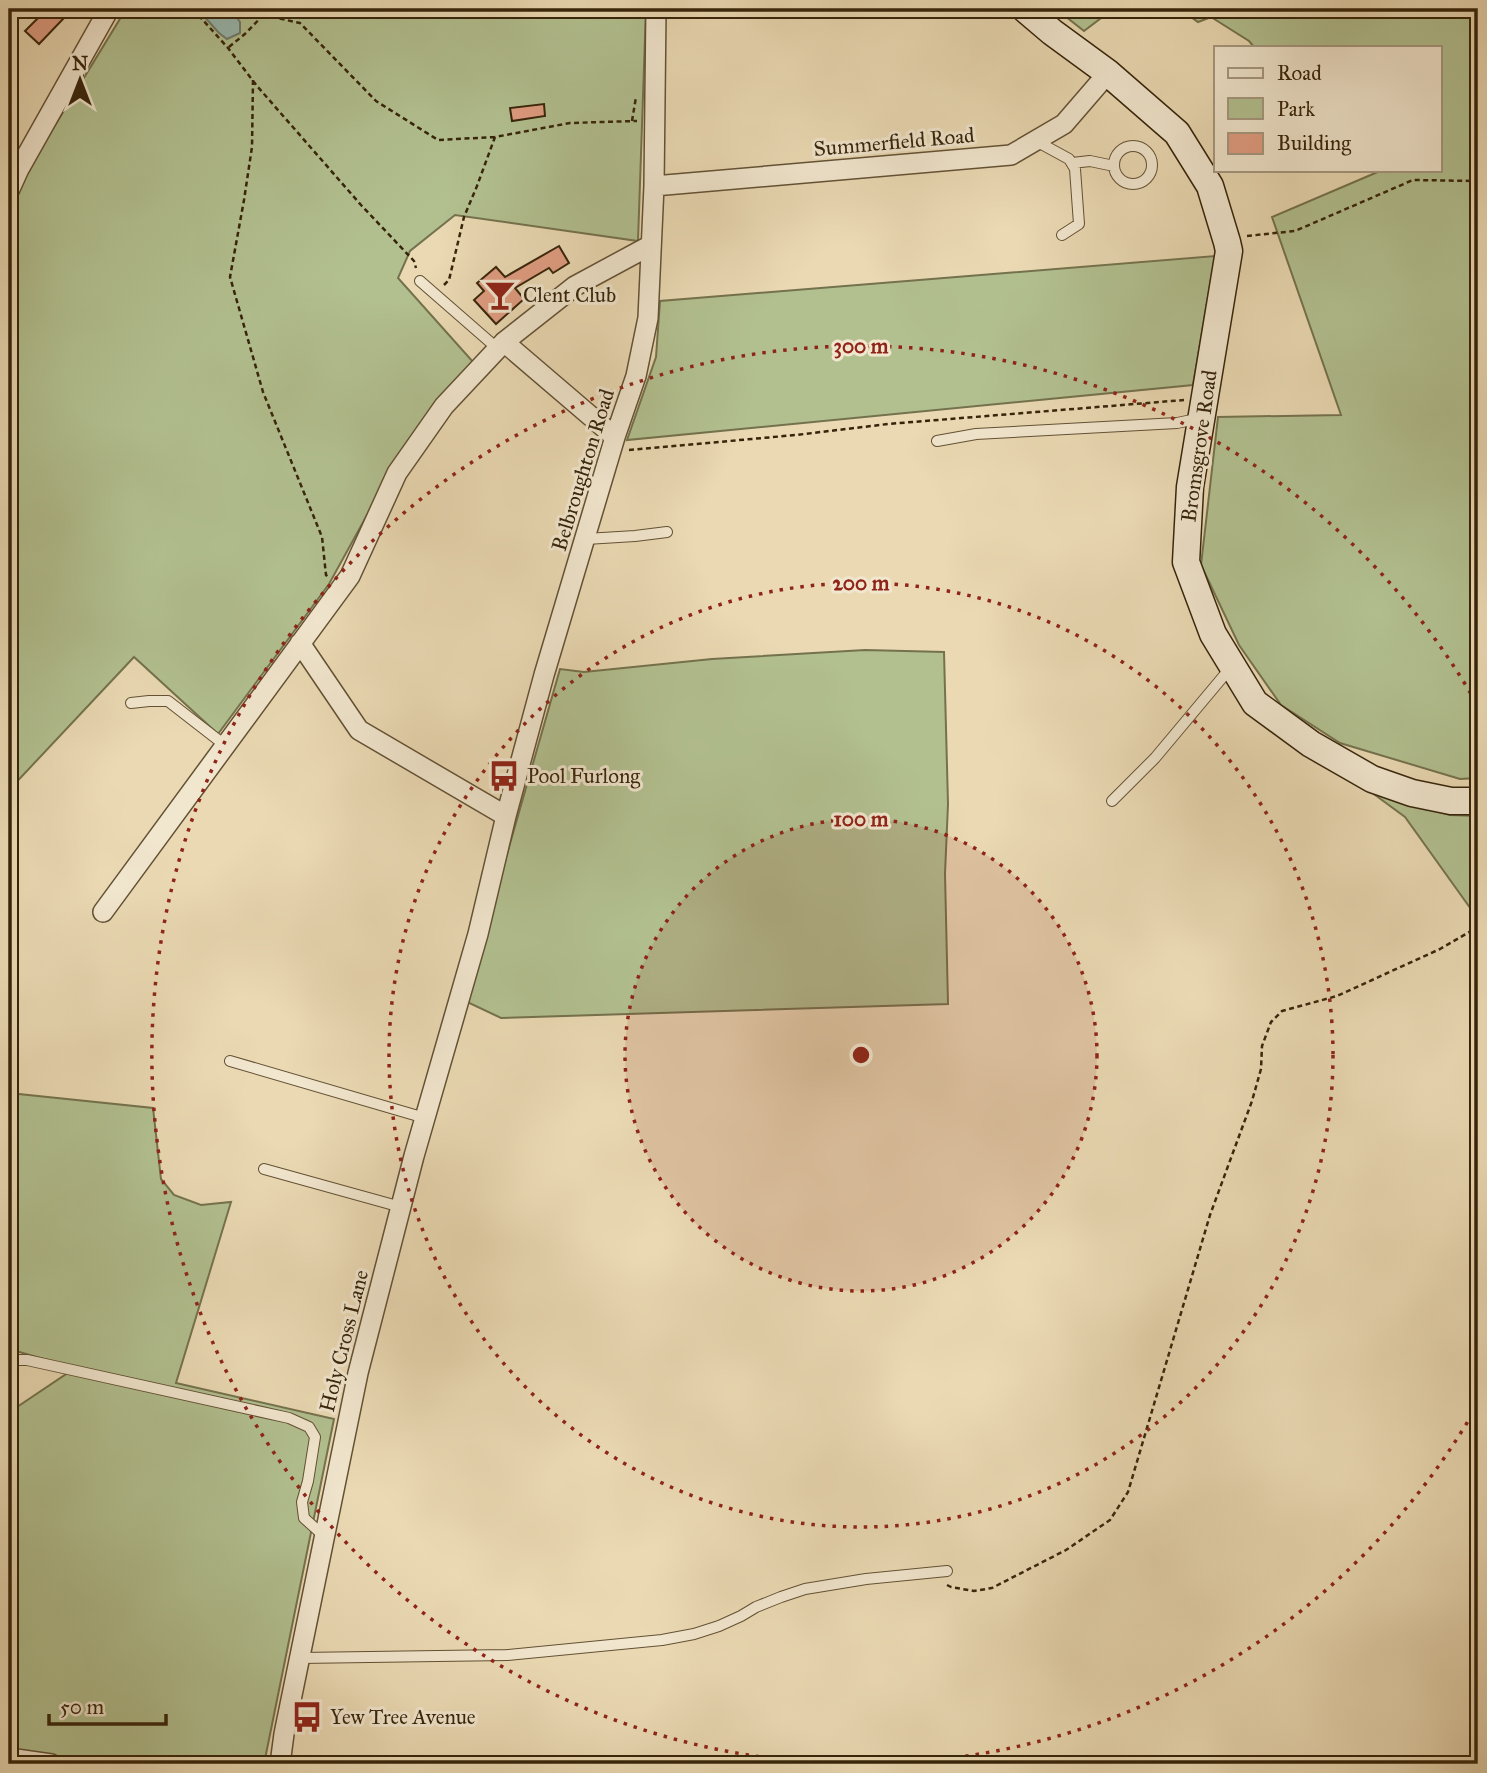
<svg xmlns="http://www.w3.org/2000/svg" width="1487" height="1773" font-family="'IM FELL Great Primer',serif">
<rect width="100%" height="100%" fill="#ead9b3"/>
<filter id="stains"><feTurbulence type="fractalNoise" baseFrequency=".00286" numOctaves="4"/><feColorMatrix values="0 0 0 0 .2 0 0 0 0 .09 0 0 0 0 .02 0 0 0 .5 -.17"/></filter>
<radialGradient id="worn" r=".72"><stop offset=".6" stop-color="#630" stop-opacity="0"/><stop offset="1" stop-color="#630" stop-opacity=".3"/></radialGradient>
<!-- green -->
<path fill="#b2c090" stroke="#74724d" stroke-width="2" d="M126,9h520l-8,232 -183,-26 -45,36 -12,27 76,85 -65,76 -80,145 -111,150 -84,-77 -125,133v-580l18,-39z
M1056,9h57l-29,22z
M1180,9h298v769l-18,1 -120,-36 -59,-38 -42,-60 -38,-80 17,-148 123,-2 -69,-198 108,-46v-1h60v-123h-186l-5,-6 -38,-24 -13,5z
M1215,256l-22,129 -566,55 29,-83 4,-56z
M865,650l79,2 4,152 -3,70 3,130 -447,14 -36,-17 95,-332 24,3 128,-13z
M1371,792l79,23 28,1v103l-73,-102z
M9,1093l144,15 8,71 13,16 27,10 30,-3 -55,181 158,36 -70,345h-174l-81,-13v-332l2,-8 64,-43 -66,-19z"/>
<!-- water -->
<path fill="#98b9b1" stroke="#717d6e" stroke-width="2" d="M201,9h30l9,13v11l-13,6 -8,-6 -18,-20z"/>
<!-- building -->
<path fill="#e19d82" stroke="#36240a" stroke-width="2" d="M47,9h6l10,10 -24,25 -14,-13z
M544,104l1,12 -33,5 -2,-13z
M559,246l10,17 -16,10 -4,-5 -34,20 9,11 -28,25 -22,-24 10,-9 -7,-8 19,-16 9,10z"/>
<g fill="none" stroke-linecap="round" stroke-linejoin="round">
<defs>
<path id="lane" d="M1036,141l33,18 6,10 4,55 -17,11
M1114 165a19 19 0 1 1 38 0a19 19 0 1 1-38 0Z
M1072,163l18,-2 24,5
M420,281l78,68
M937,441l39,-7 201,-11 24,-5
M586,539l49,-3 32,-4
M131,703l18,-2h19l58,45
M1112,801l43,-43 77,-92
M230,1061l195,57
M264,1169l137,38
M9,1360h18l262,58 20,9 6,10 -7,44 -6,21 2,16 20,18
M300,1658l207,-3 155,-15 32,-6 25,-8 22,-10 15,-9 25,-10 24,-8 61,-10 81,-8"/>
<path id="street" d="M654,186l357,-31 53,-31 44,-51
M9,191l10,-22 90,-160
M504,342l111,95
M300,643l59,87 147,86
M103,912l247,-336 47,-103 47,-67 60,-64 71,-56 76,-41
M9,1758l42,6
M280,1764l4,-30 74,-361 56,-217 64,-222 28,-118 38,-141 71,-238 21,-61 12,-58 6,-132 2,-177"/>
<path id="secondary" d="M1025,9l27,23 56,41 69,60 33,53 17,56 2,9 -39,236 -4,75 27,72 42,69 56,41 61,35 40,14 39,8h27"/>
</defs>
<!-- lane casing -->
<use href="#lane" stroke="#635134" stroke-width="12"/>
<!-- street casing -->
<use href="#street" stroke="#635134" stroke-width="22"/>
<!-- secondary casing -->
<use href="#secondary" stroke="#36240a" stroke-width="29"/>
<!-- path -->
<path stroke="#36240a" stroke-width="2.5" stroke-dasharray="5 3.5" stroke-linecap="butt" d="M193,9l35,39 29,38 104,119 53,56 2,7
M263,15l37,8 76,78 62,39 57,-3
M229,47l17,-14 23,-24
M253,80l-1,67 -8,53 -14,77 33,115 59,145 4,38 2,2
M632,121l4,-24
M1247,236l48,-5 118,-51 65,1
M444,285l5,-5 15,-63 13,-31 18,-49 75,-14 67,-2
M629,450l167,-15 92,-11 296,-24
M947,1585l4,2 23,4 18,-3 74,-38 44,-30 18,-28 82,-277 42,-114 9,-32 1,-23 9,-24 11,-11 55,-15 103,-47 38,-22"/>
<!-- lane -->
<use href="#lane" stroke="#f1e6ce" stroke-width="10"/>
<!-- street -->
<use href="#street" stroke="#f1e6ce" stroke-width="19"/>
<!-- secondary -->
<use href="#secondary" stroke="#f1e6ce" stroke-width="26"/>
</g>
<!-- distance rings -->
<circle cx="861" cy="1055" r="236" fill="#8f2418" fill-opacity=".12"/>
<g fill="none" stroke="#8f2418" stroke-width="3.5" stroke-dasharray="3.5 7">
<circle cx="861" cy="1055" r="236"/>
<circle cx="861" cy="1055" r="472"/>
<path d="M1478 1404A709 709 0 1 1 1478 706"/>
</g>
<!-- icons -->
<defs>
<symbol id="bar-bare" viewBox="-9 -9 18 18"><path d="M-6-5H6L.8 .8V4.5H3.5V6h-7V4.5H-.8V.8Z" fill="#8f2418" stroke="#f1e6ce" stroke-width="2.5" paint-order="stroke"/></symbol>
<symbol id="bus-bare" viewBox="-9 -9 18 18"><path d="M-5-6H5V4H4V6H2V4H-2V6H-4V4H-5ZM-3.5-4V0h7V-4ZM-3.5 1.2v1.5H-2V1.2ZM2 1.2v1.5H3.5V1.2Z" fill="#8f2418" stroke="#f1e6ce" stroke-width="2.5" paint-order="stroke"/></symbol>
</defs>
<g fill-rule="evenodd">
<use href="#bar-bare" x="478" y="273" width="44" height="44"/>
<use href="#bus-bare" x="482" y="754" width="44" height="44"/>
<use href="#bus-bare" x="285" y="1695" width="44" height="44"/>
</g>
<g text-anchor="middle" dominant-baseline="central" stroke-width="6" stroke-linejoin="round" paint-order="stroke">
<!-- street labels -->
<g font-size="21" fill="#36240a" stroke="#f1e6ce">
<text transform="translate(894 142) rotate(-5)">Summerfield Road</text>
<text transform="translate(1199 446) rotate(-82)">Bromsgrove Road</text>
<text transform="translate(583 470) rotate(-73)">Belbroughton Road</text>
<text transform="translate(344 1341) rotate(-76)">Holy Cross Lane</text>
</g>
<!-- poi labels -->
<g font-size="21" fill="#36240a" stroke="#f1e6ce" text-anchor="start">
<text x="523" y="295">Clent Club</text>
<text x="527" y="776">Pool Furlong</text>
<text x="330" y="1717">Yew Tree Avenue</text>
</g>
</g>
<circle cx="861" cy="1055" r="10" fill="#8f2418" stroke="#f1e6ce" stroke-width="3.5"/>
<g font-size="21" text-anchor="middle" font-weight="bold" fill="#8f2418" stroke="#f1e6ce" stroke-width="6" stroke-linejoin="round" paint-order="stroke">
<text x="861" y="353">300 m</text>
<text x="861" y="590">200 m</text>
<text x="861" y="826">100 m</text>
</g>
<!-- margin -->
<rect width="1487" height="1773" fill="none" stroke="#ead9b3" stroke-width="35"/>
<rect x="10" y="10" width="1466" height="1752" fill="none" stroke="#36240a" stroke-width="3.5"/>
<rect x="18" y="18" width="1452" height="1738" fill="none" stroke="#36240a" stroke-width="2"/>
<!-- legend -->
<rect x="1214" y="46" width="228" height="126" fill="#f1e6ce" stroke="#a69880" stroke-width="2"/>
<rect x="1228" y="68" width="35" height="10" fill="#f1e6ce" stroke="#a69880" stroke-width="2"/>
<text x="1277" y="80" font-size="21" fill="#36240a">Road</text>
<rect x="1228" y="98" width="35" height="21" fill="#b2c090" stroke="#a69880" stroke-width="2"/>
<text x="1277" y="116" font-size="21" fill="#36240a">Park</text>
<rect x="1228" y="133" width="35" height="21" fill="#e19d82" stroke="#a69880" stroke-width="2"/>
<text x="1277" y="150" font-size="21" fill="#36240a">Building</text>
<!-- north arrow -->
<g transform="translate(80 80)" stroke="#f1e6ce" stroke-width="5" paint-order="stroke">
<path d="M0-5L12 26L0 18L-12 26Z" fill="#36240a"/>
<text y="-10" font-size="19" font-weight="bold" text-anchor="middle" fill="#36240a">N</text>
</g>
<!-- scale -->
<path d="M49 1714v10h117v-10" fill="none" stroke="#36240a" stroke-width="3.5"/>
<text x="60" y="1714" font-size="21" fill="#36240a" stroke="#f1e6ce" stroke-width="5" paint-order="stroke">50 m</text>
<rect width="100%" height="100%" filter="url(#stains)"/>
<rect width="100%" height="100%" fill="url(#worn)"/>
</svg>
